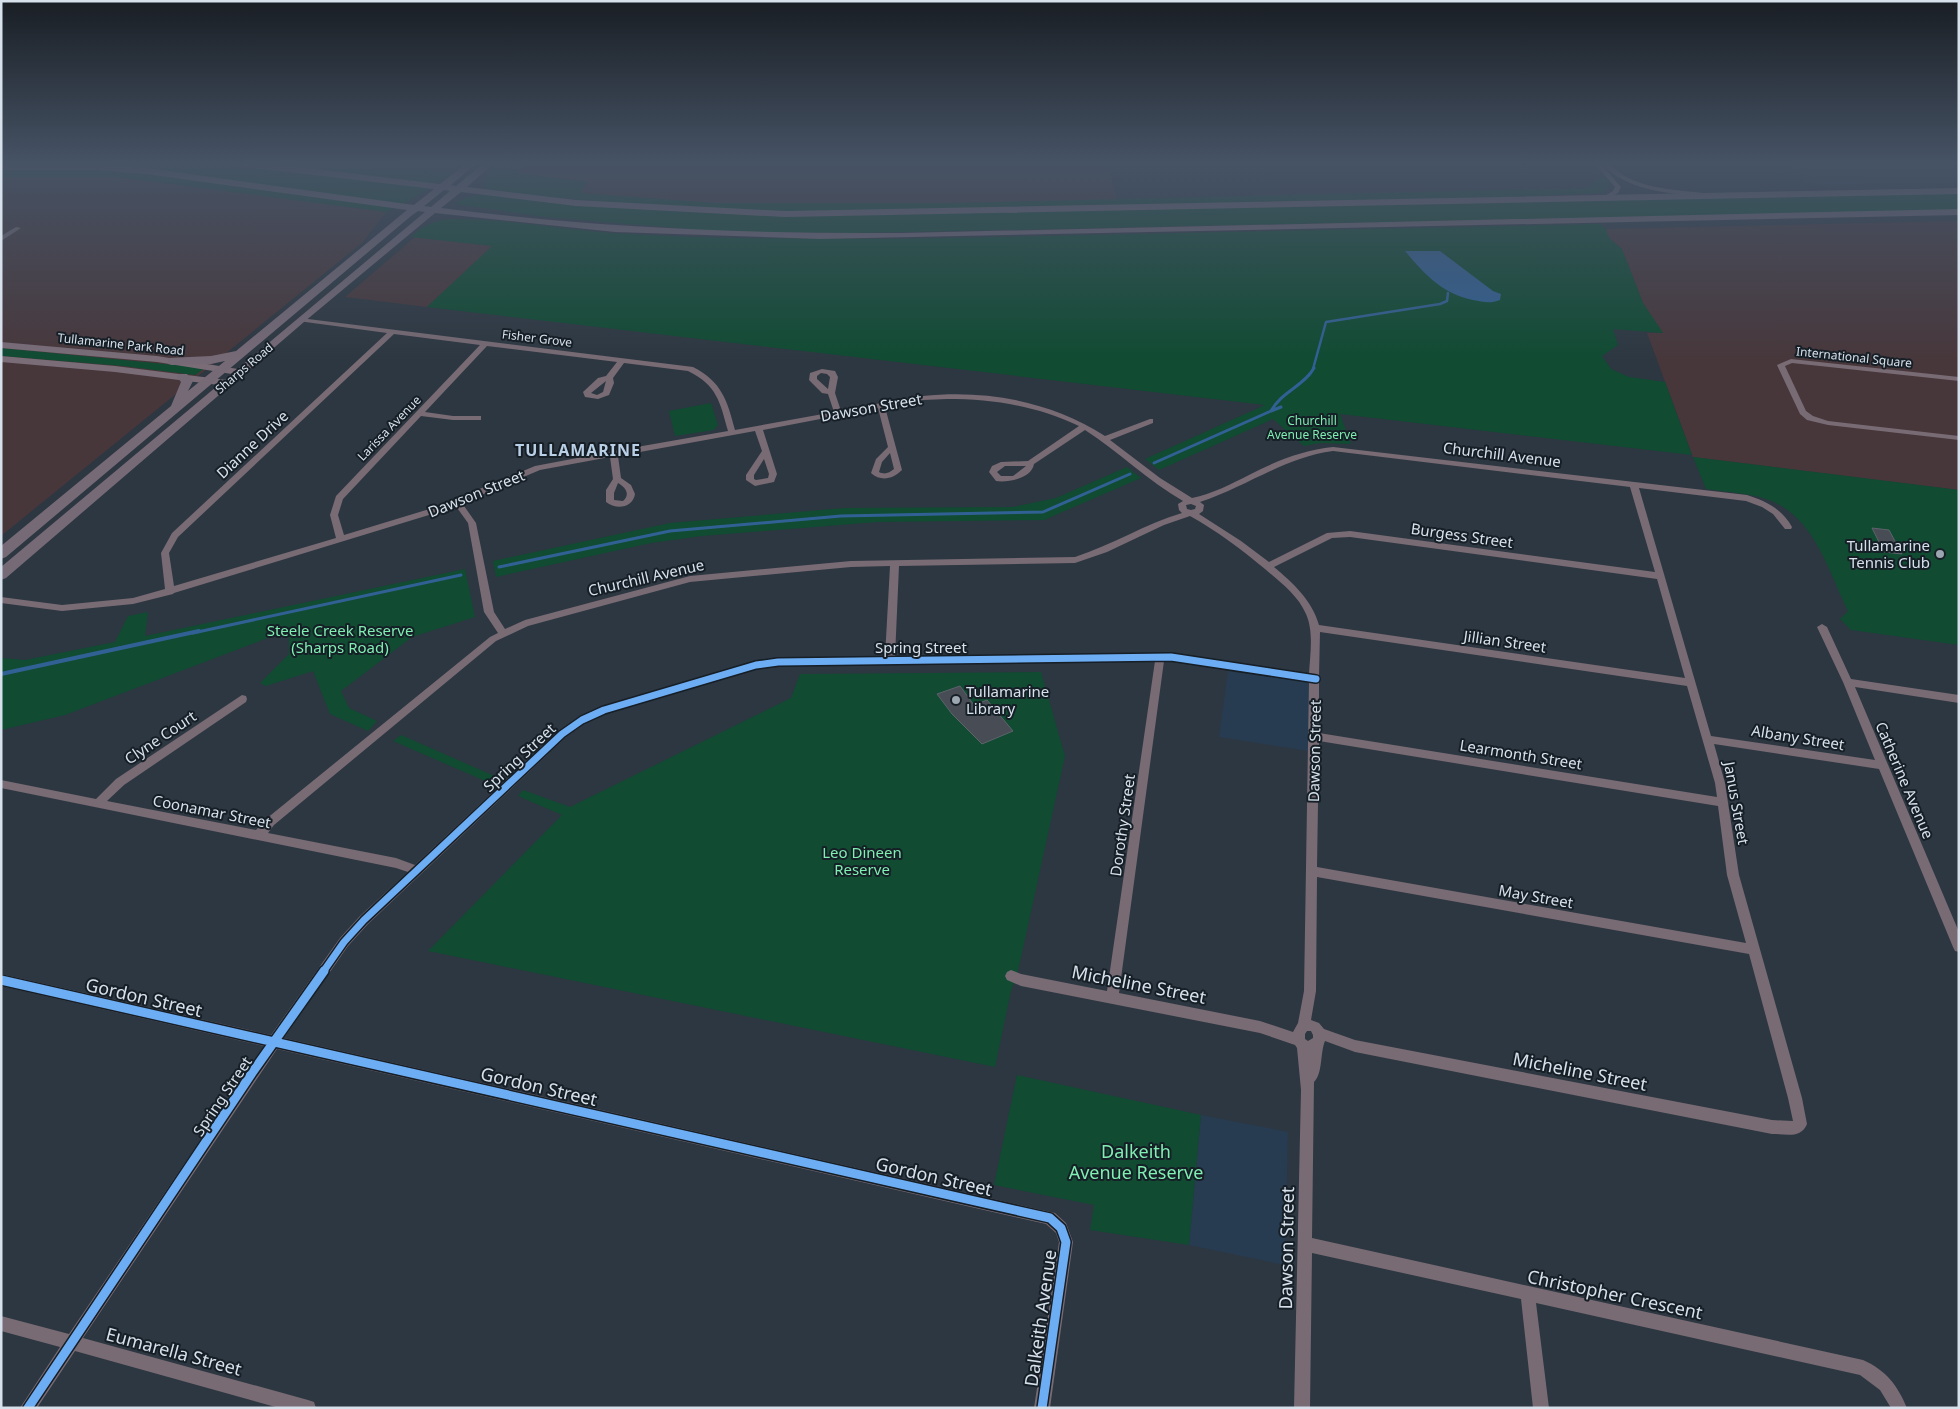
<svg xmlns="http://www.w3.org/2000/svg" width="1960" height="1409" font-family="'Noto Sans',sans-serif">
<rect width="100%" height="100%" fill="#2d3741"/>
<!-- built -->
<path fill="#273c51" d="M379,163h79l-9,9 -74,-6z
M1786,163h173v19l-146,3z
M1228,671l81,11v69l-90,-14z
M1201,1115l87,17 -3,133 -96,-20z"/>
<!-- industrial -->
<path fill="#47373b" d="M528,163h579l10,37 -165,3h-239l-134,-10 9,-11 -72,-9z
M1,177h117l268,35 -23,30 -362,294z
M1959,221v269l-266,-33 -46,-124h16l-20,-30 -21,-54 -13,-11 -3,-9z
M415,237l78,9 -66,61 -82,-10z"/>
<!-- green -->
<path fill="#104b32" d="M1,163h359l93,10 -41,26 -26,13 -268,-35h-117z
M498,163h30l-12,10 72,9 -8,11 133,10h239l636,-15 9,-8 9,-3 3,7 -1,4 -7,5 -151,7 -628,12c-111,-2 -222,-8 -333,-22l-5,-4 3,-10z
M1934,193l25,1v16l-1105,23 -129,-1 -180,-15 -90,-13c19,-16 55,-6 78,-4 96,10 192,15 289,16z
M448,219c54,-1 109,10 162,14 96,6 192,6 288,6l702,-15 6,5 3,9 13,11 21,54 20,30 -50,-4 5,16 -16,11 9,13 18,8 36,5 27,73 -352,-41 11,30 -31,-1 -16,3 -31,-27 -114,51 -14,-11 120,-54 -838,-98 65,-61 -81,-9c11,-11 22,-16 37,-18z
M1,348l204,20 -10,7 -72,-9 -122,-10z
M711,403l7,22 -4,5 -39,6 -6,-25z
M1693,457l266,33v155l-108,-15 -11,-11 8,-8c-20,-41 -35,-99 -85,-113 -18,-5 -38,-6 -57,-9z
M1127,467l14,11 -97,42 -167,2 -175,14 -51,7 -155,34 -3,-16 177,-38 175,-15 168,-1 43,-9z
M465,569l10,48 -63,20 -71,54 8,17 28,13 -9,10 -38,-17 -17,-43 -47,15 -6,-3 29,-29v-24l-224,85 -64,15v-72l24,2 90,-18 13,-26 20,-4 -3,24z
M1041,672l24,84 -47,215 -7,20 -16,76 -567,-116 134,-136 -44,-19 5,-6 47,17 221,-109 9,-24z
M401,735l98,43 -7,6 -99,-43z
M1017,1075l184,40 -12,130 -99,-15 4,-25 -100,-20z"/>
<!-- water -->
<path fill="#316194" d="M1405,251h35l53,40 8,3 -1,6c-10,4 -17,2 -27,0 -30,-6 -49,-26 -68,-49z"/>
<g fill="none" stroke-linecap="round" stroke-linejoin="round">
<!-- stream-far2 -->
<path stroke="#316194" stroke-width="2.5" d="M1313,369l13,-47 114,-18 7,-3 1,-8"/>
<!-- stream-far1 -->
<path stroke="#316194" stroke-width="3" d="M1271,411l10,-4
M1154,463l117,-52c10,-19 33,-25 43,-43
M499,567l171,-36 171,-15 202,-4 87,-38
M193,633l268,-58"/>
<!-- stream -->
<path stroke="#316194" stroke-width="4" d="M1,674l198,-43"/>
</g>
<!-- building -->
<path fill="#474c55" stroke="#5e636c" d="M1872,528l17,2 13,24 -18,-2z
M960,686l14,19 13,-5 26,31 -31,13 -30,-30 -15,-20z"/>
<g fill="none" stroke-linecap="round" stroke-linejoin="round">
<!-- street -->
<path fill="#786b74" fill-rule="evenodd" d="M1594,163h6l21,24 -3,6 -13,7 -5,-1 13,-8 2,-4z
M1601,163h7c25,26 61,26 95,30l3,2 -3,2c-36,-5 -75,-5 -102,-34z
M16,227l5,1 -20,13v-5z
M300,318l393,49c29,15 34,33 42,63l99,-18 -6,-18 -6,-1 -13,-13 1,-7 12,-4 13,2 3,6 -3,16 6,18c28,-5 55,-12 82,-15 64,-7 129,6 182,40l45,-17h3v4l-43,17 50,38 32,20c20,-4 39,-14 57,-23 27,-14 54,-25 84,-28l414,48c19,6 35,14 45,32l-1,2h-6l-12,-15 -11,-7 -16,-6 -107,-13 72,248 164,24 -32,-78 -26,-55 5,-3 5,3 24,52 108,16v8l-104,-16 104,245v20l-4,-1 -2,-4 -74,-178 -165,-25 11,39 14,92 63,223 5,26c-6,15 -21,10 -35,10l-417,-82 -30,-11c-5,12 -2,32 -11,41l-2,156 551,122c23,10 35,26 44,48h-16l-11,-18 -20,-15 -324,-72 13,105h-16l-12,-109 -209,-46 -2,155h-16l7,-318 -4,-42 -2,-3 -35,-12 -239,-47 -14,-6 -2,-4 2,-4 4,-2 10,4 86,17 48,-330 -377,5 -22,3 -149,44 -21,10 -20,14 -198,187 -20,22 -64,92 771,175 11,10 7,19 -23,166h-16l25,-166 -3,-9 -10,-9 -769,-175 -194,289 225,62 6,2 2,6h-37l-204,-57 -38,57h-17l40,-61 -59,-16v-15l68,18 195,-288 -263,-60v-12l270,61 69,-97 20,-22 48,-44 -12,-4 -395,-80v-8l95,19 20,-20 126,-84 4,1 1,3 -1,3 -122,83 -17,16 149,29 10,-11 224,-182 8,-4 -14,-21 -16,-89 -13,-18 -13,6 -268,82 -1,1 -40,10 -71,7 -61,-8v-6l61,8 71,-7 32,-9 -4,-36 11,-20 215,-200 -89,-12v-2zM394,334l86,11 -144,151 -6,19 6,23 -162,48 -5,-33 9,-16zM487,346l130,16 -11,14 -8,2 -15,14 2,5 13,2 11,-4 5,-12 -1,-5 11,-15 64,8c29,14 32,31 40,60l-114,20 -79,15 -99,41 -92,28 -6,-20 5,-16 78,-83 32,4h28v-4h-28l-28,-4zM821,373l6,1 3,3 -2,12 -11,-10v-3zM606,381l-3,11 -6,3 -6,-2zM947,399c47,0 90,7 132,27l-51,35 -27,1 -9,4 -3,6 7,9c12,2 36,-3 38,-17l51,-34c34,22 63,51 98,71l-5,3 1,6 3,3c-37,11 -70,32 -107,44l-224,4 -161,15 -165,44 -20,9 -11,-17 -18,-89 -14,-20 78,-33 70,-13 3,22 -7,11v12c10,8 27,6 29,-8l-4,-9 -10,-7 -3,-22 137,-25 7,20 -16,24v5l9,6 19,-4 3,-8 -14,-44 115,-22 10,39 -12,12 -5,14c10,9 22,6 31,-3l-17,-63 38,-7zM1333,451l297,36 25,85 -305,-41 -23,2 -58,29 -28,-21 -42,-27 4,-3 1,-6 -4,-3c46,-15 85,-45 133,-51zM890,453l4,16c-5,4 -9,6 -15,3l3,-10zM764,459l5,15 -1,4 -12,2 -2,-1v-4zM1005,466h21l-13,10h-12l-4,-4zM618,483c7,4 13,11 5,18l-9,-1v-7zM1191,504l5,2 -1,3 -4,1 -4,-1 -1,-4zM1190,516c27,15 52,34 75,53 14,12 33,26 41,45 8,18 4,41 3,60l-138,-20 -276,3 4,-91 176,-3 32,-11 57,-27zM1350,537l307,42 28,99 -366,-53c-7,-25 -26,-42 -45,-58l58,-29zM890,566l-5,91 -107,1 -22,3 -156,46 -22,10 -20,14 -143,134 -19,-7 -128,-25 6,-8 222,-184 32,-15 162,-44 161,-15zM1320,632l367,54 28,97 2,14 -398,-64v-51l2,-3 -2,-3zM1171,660l138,22 -5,309 -6,32 -5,9 -33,-11 -141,-28 45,-332zM1319,741l399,65 9,69 19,68 -429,-76zM1317,877l432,77 39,144 5,23 -21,-1 -417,-80 -31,-11 -5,-6 -8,-3 5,-29zM1311,1031l2,4v3l-5,3 -3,-2v-5l2,-3z
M1791,359l168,18v4l-167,-18 -7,3 21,45 7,5 15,5 131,15v4l-131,-15 -21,-5 -7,-6 -23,-49z"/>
<!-- secondary -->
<path fill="#7a6d78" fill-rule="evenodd" d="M1,342l156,14 81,13 5,3 -5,3 -81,-13 -156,-14z
M1,356l114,10 112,14 5,3 -5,3 -112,-14 -114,-10z"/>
<!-- primary -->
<path fill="#776a77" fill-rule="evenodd" d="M234,163h31l175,21 27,-21h10l-26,22 5,1 28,-23h10l-27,24 109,13 209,11 1174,-23v6l-1174,23 -209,-11 -115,-14 -20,16c154,20 306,26 461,25l1057,-24v6l-1139,24 -205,-7 -180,-19 -131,109 -298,256 -5,2v-13l424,-355 -7,-1 -7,5 -405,341 -5,2v-13l170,-140 10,-24 -4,-5 2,-3h8l6,7 -5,10 37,-30 -14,3 -39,1 -4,-1v-6l43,-2 25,-5 171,-141 -261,-36 -46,-4h-99v-6h99l46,4 268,37 20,-16 -196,-23zM444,190l6,1 -19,16 -7,-1z"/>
<defs>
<path id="cycleway-far1" d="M323,972l21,-30 20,-22 198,-186 20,-14 22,-10 152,-45 22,-3 393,-5 145,22"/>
<path id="cycleway" d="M1,980l1049,238 11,10 5,14 -24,166
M28,1408l224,-335 72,-102"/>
</defs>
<!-- cycleway-far1 casing -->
<use href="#cycleway-far1" stroke="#161e26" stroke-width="10"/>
<!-- cycleway casing -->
<use href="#cycleway" stroke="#161e26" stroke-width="12"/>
<!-- cycleway-far1 -->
<use href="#cycleway-far1" stroke="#6dadf4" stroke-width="7"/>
<!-- cycleway -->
<use href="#cycleway" stroke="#6dadf4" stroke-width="9"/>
</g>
<!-- sky -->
<linearGradient id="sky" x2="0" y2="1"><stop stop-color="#191e24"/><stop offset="0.45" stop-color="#465365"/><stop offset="1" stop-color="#465365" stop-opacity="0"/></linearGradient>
<rect width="1960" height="361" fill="url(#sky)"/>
<!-- markers -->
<g fill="#9ba6b0" stroke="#161e26" stroke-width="2">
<circle cx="1940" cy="554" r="5"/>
<circle cx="956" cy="700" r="5"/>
</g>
<g text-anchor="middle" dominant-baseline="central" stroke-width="4" stroke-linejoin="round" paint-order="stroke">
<!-- far-street labels -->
<g font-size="12" fill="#d6e1ec" stroke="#161e26">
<text transform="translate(537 338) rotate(7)">Fisher Grove</text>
<text transform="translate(121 344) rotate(6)">Tullamarine Park Road</text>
<text transform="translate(1854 357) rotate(6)">International Square</text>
<text transform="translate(244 368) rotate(-40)">Sharps Road</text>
<text transform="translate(389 428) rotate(-46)">Larissa Avenue</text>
</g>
<!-- far-park labels -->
<g font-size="12" fill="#7fefb2" stroke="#161e26">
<text x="1312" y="420">Churchill<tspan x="1312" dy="14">Avenue Reserve</tspan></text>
</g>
<!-- street labels -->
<g font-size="15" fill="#d6e1ec" stroke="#161e26">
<text transform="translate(871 407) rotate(-10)">Dawson Street</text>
<text transform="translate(252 444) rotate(-43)">Dianne Drive</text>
<text transform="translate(1502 454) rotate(7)">Churchill Avenue</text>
<text transform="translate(476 493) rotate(-22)">Dawson Street</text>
<text transform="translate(1462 535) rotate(8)">Burgess Street</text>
<text transform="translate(646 577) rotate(-13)">Churchill Avenue</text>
<text transform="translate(1505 641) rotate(8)">Jillian Street</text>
<text x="921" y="647">Spring Street</text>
<text transform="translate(160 737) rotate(-34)">Clyne Court</text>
<text transform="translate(1798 737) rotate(9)">Albany Street</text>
<text transform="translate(1314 751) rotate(-89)">Dawson Street</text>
<text transform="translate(1521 754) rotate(9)">Learmonth Street</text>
<text transform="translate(519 757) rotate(-43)">Spring Street</text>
<text transform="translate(1905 780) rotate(67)">Catherine Avenue</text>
<text transform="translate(1737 803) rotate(80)">Janus Street</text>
<text transform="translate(212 811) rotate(11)">Coonamar Street</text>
<text transform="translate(1122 825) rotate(-82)">Dorothy Street</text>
<text transform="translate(1536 896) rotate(10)">May Street</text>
<text transform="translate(222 1096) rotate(-56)">Spring Street</text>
</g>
<!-- poi labels -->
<g font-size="15" fill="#d6e1ec" stroke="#161e26" text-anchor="end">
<text x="1930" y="545">Tullamarine<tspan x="1930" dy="17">Tennis Club</tspan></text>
<text x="966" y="691" text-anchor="start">Tullamarine<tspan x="966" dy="17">Library</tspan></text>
</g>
<!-- park labels -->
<g font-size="15" fill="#7fefb2" stroke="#161e26">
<text x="340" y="630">Steele Creek Reserve<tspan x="340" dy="17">(Sharps Road)</tspan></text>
<text x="862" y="852">Leo Dineen<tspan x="862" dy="17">Reserve</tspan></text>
</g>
<!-- far-district labels -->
<g font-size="16" font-weight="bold" letter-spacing="1" fill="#b9cfe5" stroke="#161e26">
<text x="578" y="450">TULLAMARINE</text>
</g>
<!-- near-street labels -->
<g font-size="18" fill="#d6e1ec" stroke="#161e26">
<text transform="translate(1139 984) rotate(11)">Micheline Street</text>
<text transform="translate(144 997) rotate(13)">Gordon Street</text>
<text transform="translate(1580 1071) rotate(11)">Micheline Street</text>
<text transform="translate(539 1086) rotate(13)">Gordon Street</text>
<text transform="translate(934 1176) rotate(13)">Gordon Street</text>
<text transform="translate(1286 1248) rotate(-89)">Dawson Street</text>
<text transform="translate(1615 1294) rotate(12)">Christopher Crescent</text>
<text transform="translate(1040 1318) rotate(-82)">Dalkeith Avenue</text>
<text transform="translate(174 1351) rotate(15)">Eumarella Street</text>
</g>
<!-- near-park labels -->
<g font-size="18" fill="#7fefb2" stroke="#161e26">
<text x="1136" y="1151">Dalkeith<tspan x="1136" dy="21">Avenue Reserve</tspan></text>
</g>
</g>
<!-- border -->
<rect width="1960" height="1409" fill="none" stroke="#d6e1ec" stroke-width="5"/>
</svg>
